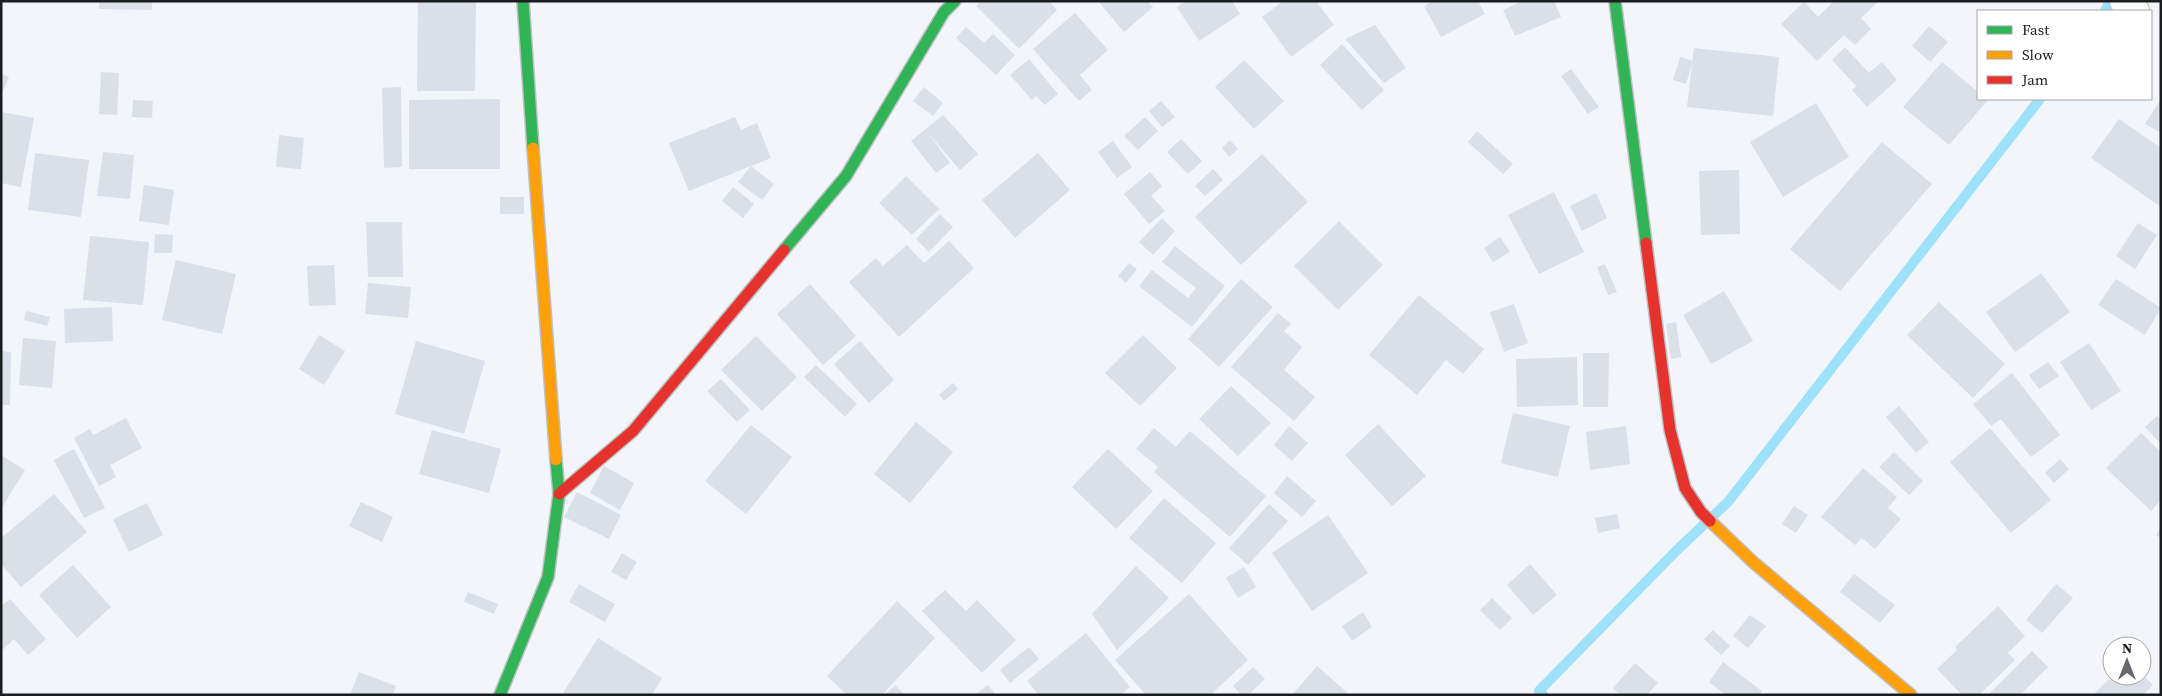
<svg xmlns="http://www.w3.org/2000/svg" width="2162" height="696" font-family="'Source Serif 4',serif">
<rect width="100%" height="100%" fill="#f2f5fa"/>
<g fill="none" stroke-linecap="round" stroke-linejoin="round">
<!-- stream -->
<path stroke="#9de1fa" stroke-width="10" d="M2105,11l5,-10
M1543,695l-4,-4 138,-141 51,-48 312,-403"/>
</g>
<!-- building -->
<path fill="#dadfe8" d="M99,1h53v9l-53,-1z
M418,1h58l-1,90h-58z
M981,1h68l8,9 -38,39 -43,-43z
M1098,1h50l5,6 -29,25z
M1186,1h46l8,13 -41,27 -22,-34z
M1283,1h33l18,24 -43,32 -29,-40z
M1433,1h45l7,13 -44,23 -17,-31z
M1523,1h31l7,16 -46,19 -12,-26z
M1834,1h45l-18,17 10,11 -16,16 -11,-10 -27,26 -36,-37 23,-22 14,15z
M1075,13l33,37 -28,25 12,15 -13,11 -46,-52z
M1375,25l31,43 -22,15 -39,-44z
M1929,26l19,16 -18,20 -18,-16z
M966,27l18,16 9,-9 22,21 -19,20 -40,-37z
M1342,44l42,46 -22,20 -42,-45z
M1845,47l24,26 13,-11 15,18 -30,27 -15,-17 4,-4 -24,-26z
M1694,48l85,9 -6,59 -86,-9z
M1680,57l13,4 -7,23 -13,-4z
M1029,59l29,35 -13,11 -9,-9 -4,4 -22,-25z
M1244,60l40,41 -30,28 -39,-42z
M1942,62l36,30v7l10,1 -39,45 -46,-38z
M1571,69l28,38 -11,7 -27,-38z
M101,72l18,1 -2,42 -18,-1z
M1,74l8,3 -8,19z
M401,87l1,80 -18,1 -2,-80z
M924,87l19,16 -10,13 -20,-15z
M500,99v70h-91v-69z
M2161,99v34l-16,-9z
M133,100l20,1 -1,17 -20,-1z
M1161,101l14,16 -13,10 -13,-16z
M1816,103l33,54 -66,40 -33,-55z
M1,112l33,6 -13,69 -20,-4z
M943,115l35,39 -18,16 -32,-37 22,30 -14,10 -25,-32z
M735,117l6,13 16,-7 14,35 -82,33 -20,-48z
M1145,117l13,14 -20,19 -14,-14z
M2119,119l42,29v59l-70,-49z
M1477,131l36,33 -10,10 -35,-32z
M279,135l25,3 -3,31 -25,-2z
M1181,139l21,22 -14,13 -21,-22z
M1230,140l8,9 -9,8 -7,-9z
M1113,141l19,26 -15,11 -19,-26z
M1882,142l50,42 -92,107 -50,-42z
M103,152l31,3 -4,44 -33,-3z
M35,153l54,7 -8,57 -53,-7z
M1038,153l32,37 -55,48 -33,-38z
M1262,154l46,48 -67,63 -46,-48z
M751,166l23,18 -12,16 -24,-18z
M1213,169l10,11 -18,16 -10,-10z
M1739,170l1,64 -39,1 -2,-64z
M1150,172l12,14 -11,10 14,15 -16,13 -25,-30z
M906,176l33,33 -27,26 -33,-32z
M144,185l30,5 -5,35 -30,-4z
M733,187l21,17 -11,14 -21,-17z
M1554,192l30,60 -45,22 -31,-59z
M1596,193l11,25 -25,13 -12,-25z
M500,197h24v17h-24z
M940,214l13,13 -24,25 -13,-13z
M1162,218l13,13 -22,24 -14,-13z
M1339,221l44,44 -45,45 -44,-44z
M366,222h36l1,55h-35z
M2138,223l19,12 -22,34 -19,-13z
M155,234l18,1 -1,18h-18z
M90,236l59,6 -6,63 -60,-5z
M1500,237l10,15 -17,10 -9,-14z
M949,241l25,27 -75,69 -50,-55 27,-24 7,8 24,-21 17,18z
M1175,246l50,40 -33,41 -53,-41 13,-16 36,28 8,-10 -34,-26z
M176,260l60,14 -14,60 -60,-14z
M1129,263l8,6 -11,14 -8,-7z
M1605,264l12,28 -9,3 -11,-28z
M334,265l2,40 -27,1 -2,-40z
M2041,273l29,39 -55,40 -29,-40z
M1241,279l32,28 -54,60 -31,-28z
M2116,279l45,29 -16,27 -47,-30z
M368,283l43,4 -3,31 -43,-4z
M810,284l46,52 -33,29 -46,-51z
M1724,291l29,50 -42,23 -28,-49z
M1419,295l65,54 -21,25 -17,-14 -29,35 -48,-40z
M1939,302l66,62 -32,34 -66,-63z
M1514,304l14,39 -24,9 -14,-40z
M112,307l1,34 -48,2 -1,-34z
M26,311l24,6 -3,9 -23,-6z
M1278,313l13,11 -7,7 18,16 -18,23 31,27 -21,24 -63,-54z
M1676,322l5,35 -10,2 -5,-35z
M319,335l26,16 -21,34 -25,-16z
M1143,335l34,33 -37,38 -35,-33z
M756,336l41,41 -35,34 -41,-41z
M23,338l33,3 -4,47 -33,-3z
M416,341l69,20 -21,73 -69,-20z
M860,341l34,39 -25,23 -35,-39z
M2089,343l32,48 -30,19 -31,-48z
M1,351l10,1 -1,53h-9z
M1583,353h26l-1,54h-25z
M1577,357l1,48 -61,2 -1,-48z
M2048,362l11,14 -20,13 -10,-14z
M816,365l41,39 -12,13 -41,-40z
M2012,373l48,62 -29,22 -30,-38 -10,7 -18,-22z
M721,379l29,31 -13,12 -30,-31z
M953,383l5,6 -14,12 -5,-6z
M1231,386l40,37 -33,33 -39,-37z
M1899,406l30,36 -13,11 -30,-36z
M1513,413l57,13 -12,51 -57,-14z
M2157,416l4,4v24l-16,-17z
M126,418l16,30 -32,17 6,12 -17,9 -25,-48 16,-9 3,6z
M916,422l37,30 -43,51 -36,-29z
M1378,424l48,52 -34,30 -47,-51z
M751,425l41,32 -46,57 -41,-33z
M1289,426l19,17 -16,18 -18,-16z
M1626,426l4,38 -40,6 -4,-38z
M1154,428l22,19 14,-16 76,65 -36,41 -76,-65 4,-5 -22,-18z
M1990,428l61,72 -40,33 -61,-71z
M432,430l69,19 -12,44 -70,-19z
M2141,433l20,19v48l-10,11 -45,-43z
M74,449l31,59 -21,10 -30,-58z
M1108,449l45,42 -37,38 -44,-42z
M1894,452l29,29 -14,14 -30,-28z
M1,455l24,15 -24,39z
M2060,459l9,10 -15,14 -9,-10z
M604,466l30,17 -14,27 -30,-17z
M1863,468l34,29 -9,11 13,11 -26,30 -13,-11 -7,7 -34,-28z
M1287,476l29,25 -14,16 -28,-24z
M577,492l44,23 -12,24 -45,-22z
M54,494l33,38 -66,55 -20,-23v-26z
M1164,498l52,45 -34,40 -53,-45z
M361,502l32,15 -11,25 -33,-16z
M147,503l16,32 -34,17 -16,-33z
M1269,504l19,17 -40,44 -19,-17z
M1794,506l14,9 -12,18 -14,-9z
M1617,514l3,14 -22,5 -3,-15z
M1328,515l40,58 -56,38 -40,-58z
M2161,527v11l-5,-3z
M622,553l15,9 -11,18 -15,-8z
M1530,564l27,31 -24,20 -26,-30z
M73,565l38,42 -34,31 -38,-43z
M1136,566l33,32 -52,52 -25,-36z
M1244,567l12,20 -18,11 -12,-20z
M1854,574l41,31 -15,18 -40,-31z
M579,584l36,20 -10,18 -36,-20z
M2056,584l17,14 -31,35 -16,-13z
M945,590l21,21 11,-11 39,40 -34,33 -60,-62z
M468,592l30,12 -4,10 -30,-12z
M1189,594l59,66 -38,35h-35l-2,-2 -3,2h-24l-31,-35z
M1492,598l20,20 -12,12 -20,-20z
M10,599l36,40 -18,16 -14,-16 -13,12v-45z
M897,601l38,37 -53,57h-35l-20,-19z
M1998,606l27,30 -17,17 7,7 -36,35h-17l-25,-26 20,-19 -2,-3z
M1363,612l9,15 -20,14 -10,-15z
M1750,615l16,11 -18,22 -15,-12z
M1713,630l17,16 -9,9 -17,-16z
M1086,633l44,54 -9,8h-82l-12,-14z
M598,638l64,40 -10,17h-85l-4,-2z
M1029,647l10,12 -29,24 -10,-13z
M2032,651l16,16 -28,28h-32z
M1723,662l39,29 -3,4h-33l-17,-13z
M1635,663l23,20 -11,12h-27l-7,-7z
M1317,666l33,29h-58z
M1253,667l12,12 -17,16h-7l-8,-9z
M359,672l37,14 -3,9h-43z
M2142,674l11,11 -10,10h-50l19,-19h30z
M895,685l10,10h-20z
M988,685l8,10h-21z"/>
<g fill="none" stroke-linecap="round" stroke-linejoin="round">
<defs>
<path id="street" d="M2124,1l11,10"/>
<path id="fast" d="M523,1l10,147
M1615,1l31,242
M784,250l62,-74 98,-164 11,-11
M500,695l48,-118 11,-83 -3,-34"/>
<path id="slow" d="M533,148l23,312
M1710,521l43,41 158,133"/>
<path id="jam" d="M1646,243l24,187 15,58 16,24 9,9
M559,494l74,-63 151,-181"/>
</defs>
<!-- street casing -->
<use href="#street" stroke="#bec0c4" stroke-width="30"/>
<!-- fast casing -->
<use href="#fast" stroke="#bec0c4" stroke-width="14"/>
<!-- slow casing -->
<use href="#slow" stroke="#bec0c4" stroke-width="14"/>
<!-- jam casing -->
<use href="#jam" stroke="#bec0c4" stroke-width="14"/>
<!-- street -->
<use href="#street" stroke="#fdfefe" stroke-width="28"/>
<!-- fast -->
<use href="#fast" stroke="#30b455" stroke-width="11"/>
<!-- slow -->
<use href="#slow" stroke="#ff9f0a" stroke-width="11"/>
<!-- jam -->
<use href="#jam" stroke="#e5322d" stroke-width="11"/>
</g>
<!-- border -->
<rect width="2162" height="696" fill="none" stroke="#1b1d20" stroke-width="5"/>
<!-- legend -->
<rect x="1977" y="10" width="175" height="90" fill="#ffffff" stroke="#a4a5a6"/>
<rect x="1987" y="26" width="25" height="8" fill="#30b455" stroke="#a4a5a6"/>
<text x="2022" y="35" font-size="15" fill="#1b1d20">Fast</text>
<rect x="1987" y="51" width="25" height="8" fill="#ff9f0a" stroke="#a4a5a6"/>
<text x="2022" y="60" font-size="15" fill="#1b1d20">Slow</text>
<rect x="1987" y="76" width="25" height="8" fill="#e5322d" stroke="#a4a5a6"/>
<text x="2022" y="85" font-size="15" fill="#1b1d20">Jam</text>
<!-- north arrow -->
<g transform="translate(2127 661)"><circle r="24" fill="#ffffff" stroke="#a4a5a6"/>
<path d="M0-4L9 19L0 12L-9 19Z" fill="#66696c"/>
<text y="-8" font-size="14" font-weight="bold" text-anchor="middle" fill="#1b1d20">N</text>
</g>
</svg>
